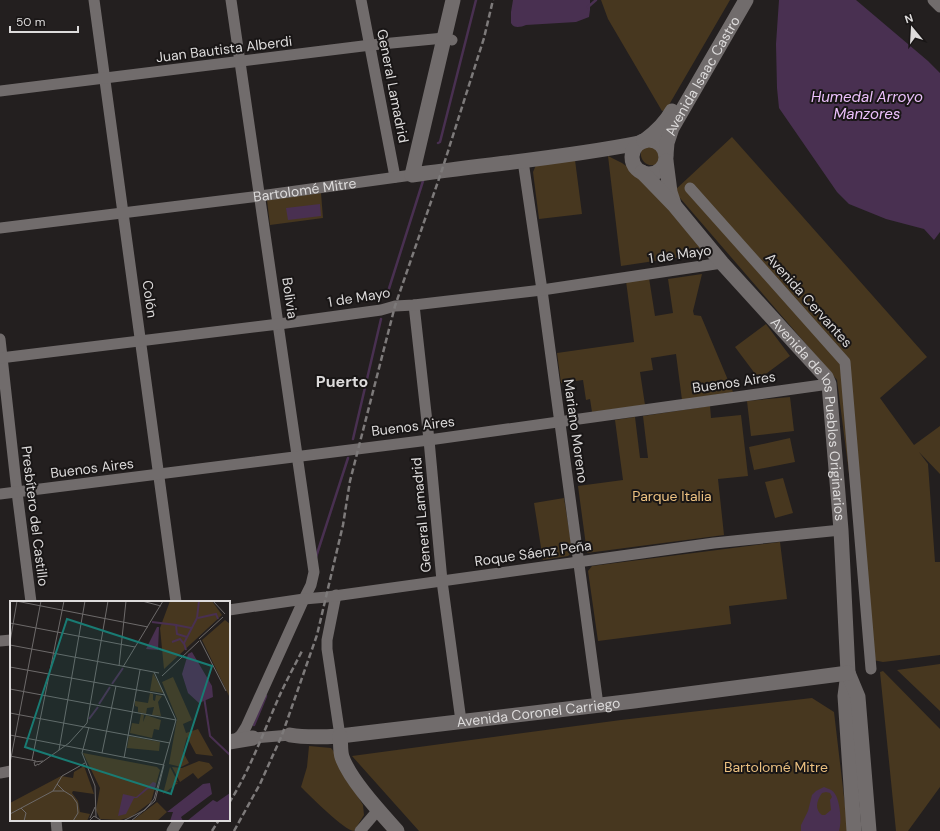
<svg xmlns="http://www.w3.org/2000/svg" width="940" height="831" font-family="'DM Sans',sans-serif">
<rect width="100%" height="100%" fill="#231f1f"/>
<!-- green -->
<path fill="#47371f" d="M601,0h129l-64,110 -4,1 -54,-92z
M732,137l195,220 -47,41 34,47 26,-19v48l-21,-22 9,12 7,98h5v93l-57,7 -10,-2 -36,-280 -163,-189z
M654,143l4,2 4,4 -3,14c-10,6 -20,-1 -18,-13z
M608,156l14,7 17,12 69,78 -87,13z
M575,160l7,54 -43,5 -6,-47 3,-7z
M321,193l2,25 -53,7 -3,-25z
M702,274l-9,37 1,4 7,1 32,76 -51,8 -6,-46 -25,4 2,12 -13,2 5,33 -53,7 -2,-13 -4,1 -3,-20 -22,3 -4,-30 77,-11 -8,-61 23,-3 6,38 18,-3 -5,-34z
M766,324l24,32 -31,23 -24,-32z
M790,397l4,34 -43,5 -4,-35z
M710,406l1,12 30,-3 7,61 -30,3 6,56 -137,18 -9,-67 45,-6 -8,-60 20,-3 5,41h8l-5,-42z
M790,438l5,24 -41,8 -5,-23z
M783,478l10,35 -18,5 -10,-36z
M564,498l8,51 -1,4 -3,3 -25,4 -9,-57z
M780,542l7,57 -58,7 2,18 -133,17 -10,-70 4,-5z
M940,664v47l-43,-41z
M883,671l57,58v58l-32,44h-12l-16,-159z
M812,698l22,14 14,119h-429l-67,-75 269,-36z
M309,746l22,2 4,5 3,11 25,41 1,10 -10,16c-9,0 -45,-36 -53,-44l6,-20z"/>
<!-- water -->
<path fill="#493051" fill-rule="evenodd" d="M513,0h77v10l-1,7 -13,5 -50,3c-5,2 -12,4 -15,-2v-11z
M779,0h77l72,61 12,12v159l-6,8 -10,-11 -38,-10 -37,-15 -12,-12 -58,-84 -2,-20 -1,-44z
M320,204l1,12 -33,4 -2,-12z
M824,787c5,2 9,3 11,7 5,7 7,28 4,37h-38v-6l7,-14 4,-16 4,-4zM826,792l4,1 2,4 -2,3 1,10 -6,5h-3c-8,-6 -5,-15 0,-22z"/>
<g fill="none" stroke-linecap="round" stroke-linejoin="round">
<!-- stream -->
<path stroke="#493051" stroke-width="2.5" d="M588,7l8,-7
M438,143l2,-1 36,-142
M386,298l37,-117
M353,439l28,-120
M316,557l32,-99
M254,725l12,-29"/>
<!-- street -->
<g stroke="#716c6c" stroke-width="11">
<path d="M94,0l82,602"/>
<path d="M231,0l83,572 -3,13 -7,14 -58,128 -5,8 -8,7"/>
<path d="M361,0l34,177"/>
<path d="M933,0l7,7"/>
<path d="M0,91l371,-46 73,-7 8,2"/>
<path d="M523,161l19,129 56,415"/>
<path d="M690,188l155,174 26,307"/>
<path id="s1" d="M0,228l260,-32 152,-21"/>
<path d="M414,305l15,135 13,141 19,140"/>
<path d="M0,339l17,153 14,110"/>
<path d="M0,358l279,-34 102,-14 14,-4 19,-1 128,-15 180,-27"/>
<path d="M0,494l429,-54 400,-56"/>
<path d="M336,595l-9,45v9l13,87"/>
<path d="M229,610l75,-11 23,-2 387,-54 127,-13"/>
<path d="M0,641l11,-1"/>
<path d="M253,738l37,-3"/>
<path d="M0,773l11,-2"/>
<path d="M56,820l1,11"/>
<path d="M172,831l7,-11"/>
<path d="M360,831l18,-21"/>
</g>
<!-- secondary -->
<g stroke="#716c6c" stroke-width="15">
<path d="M453,0l-41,175c76,-11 152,-17 227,-32"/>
<circle cx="649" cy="157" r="17"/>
<path d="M644,141c12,-9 21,-17 28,-30"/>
<path id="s2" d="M666,155l1,-12 5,-15 74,-128"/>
<path d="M666,161l4,31 4,12"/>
<path id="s3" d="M642,172l32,33 48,58 104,114 3,7 12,146 7,143 -3,23 9,135"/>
<path d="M848,673l10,24 11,134"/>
<path id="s4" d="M290,735c16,3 34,2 50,1l294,-35 214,-28"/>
<path d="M340,736c1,7 0,15 2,21 8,23 39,56 55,74"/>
<path d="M229,742l24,-4"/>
</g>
<!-- rail -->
<path stroke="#7d7a7a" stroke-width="2.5" stroke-dasharray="6 3" stroke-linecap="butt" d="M229,803c21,-33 34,-70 50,-106 7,-16 16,-32 24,-48
M212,831l7,-11
M234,831l26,-47 22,-49 35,-100 26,-110 7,-44 45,-175 47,-136 42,-132 9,-38"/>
</g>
<g text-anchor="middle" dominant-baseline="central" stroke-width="4" stroke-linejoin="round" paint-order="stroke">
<!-- street labels -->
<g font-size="14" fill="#dddbdb" stroke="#191616">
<text transform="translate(224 49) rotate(-7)">Juan Bautista Alberdi</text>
<text stroke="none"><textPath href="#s2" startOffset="88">Avenida Isaac Castro</textPath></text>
<text transform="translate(393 86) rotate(79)">General Lamadrid</text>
<text stroke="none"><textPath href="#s1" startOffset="307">Bartolomé Mitre</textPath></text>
<text transform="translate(680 254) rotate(-8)">1 de Mayo</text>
<text transform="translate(359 297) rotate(-9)">1 de Mayo</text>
<text transform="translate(290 298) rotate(82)">Bolivia</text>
<text transform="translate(150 299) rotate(82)">Colón</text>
<text transform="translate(809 300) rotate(48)">Avenida Cervantes</text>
<text transform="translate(734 382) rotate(-8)">Buenos Aires</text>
<text stroke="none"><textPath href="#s3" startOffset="309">Avenida de los Pueblos Originarios</textPath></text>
<text transform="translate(413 426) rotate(-7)">Buenos Aires</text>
<text transform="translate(576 431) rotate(82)">Mariano Moreno</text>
<text transform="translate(92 468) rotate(-7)">Buenos Aires</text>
<text transform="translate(421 515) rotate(-95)">General Lamadrid</text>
<text transform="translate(35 516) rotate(83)">Presbítero del Castillo</text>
<text transform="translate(533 553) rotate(-8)">Roque Sáenz Peña</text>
<text stroke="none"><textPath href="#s4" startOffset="250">Avenida Coronel Carriego</textPath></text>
</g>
<!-- park labels -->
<g font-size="14" fill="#ebc080" stroke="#191616">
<text x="672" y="496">Parque Italia</text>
<text x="776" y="767">Bartolomé Mitre</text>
</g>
<!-- water labels -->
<g font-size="15" font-style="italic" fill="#ecc0fc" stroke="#191616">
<text x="867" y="97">Humedal Arroyo<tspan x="867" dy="17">Manzores</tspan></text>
</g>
<!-- quarter labels -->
<g font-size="16" font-weight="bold" fill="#dddbdb" stroke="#191616">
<text x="342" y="381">Puerto</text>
</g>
</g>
<!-- overview -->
<g transform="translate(10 601)">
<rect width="220" height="220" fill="#231f1f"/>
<path d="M160,0h42l10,14 -58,54 -4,-41zM215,19l5,4v74l-28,-58zM143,72l11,20 -14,-2zM163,76l19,43 -9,4 3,9 12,-4 15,27 -17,-2 -9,-17 -4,15 6,11 -8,4 -12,-3 8,-45 -15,-37zM140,92l3,1v6l2,1 1,-6 6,1 -4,6 3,14 -9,-1 2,-8 -7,1 -1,6 -8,-2v-5l-3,-1v-5l13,2zM131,113l3,1 -1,7 3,-7 15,5 -2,10 -5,-1 -2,9 -22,-5 2,-10 7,1zM119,135l31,6 -1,9 -32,-3zM73,152l74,14 3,3 -9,32 -20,15 -11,3 -20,-1 -4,-9 4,-22zM189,160l10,2 4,5 -15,11 -5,-6 -13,9 -8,-15 10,1zM74,165l10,28 -21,-3 -1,2 6,8 2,11 10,2 -3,7h-77v-18l51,-27 12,2 1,-6zM160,166l8,15 -3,1h3l-15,11zM147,201l10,10 -10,9h-25z" fill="#47371f"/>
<path d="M147,26h2l-1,23 -12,-1zM182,51l20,34 1,11 -14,6 -11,-10 -6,-19 6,-20zM143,181l3,1 -1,6h-7l-11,9h-3l-8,16 -8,2 5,-22 13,3zM200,182l2,11 -31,23 2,4h-13l3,-9h-6l36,-28zM220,192v28h-43l26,-21 4,2z" fill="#493051"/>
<path fill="none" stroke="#493051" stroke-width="2" d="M188,17l18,-4 2,5M142,21l24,3 1,9 10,3M166,24l15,3M162,41l8,-3 4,5M176,49l-2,-7 13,-25 2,-17M102,83l11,-16M194,96l6,39 20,19M89,103l11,-17M79,118l9,-12"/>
<path fill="none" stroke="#6d6a6a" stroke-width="1" d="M6,0l132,26M132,0l19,5M203,0l12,13M0,22l125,24M189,38l24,-22M190,39l26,51M0,41l7,-41M0,44l149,28M109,65l7,-65M0,66l155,28M113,66l40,-66M152,75l37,-35M0,88l166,31M0,112l160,30M79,126l-7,26 13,33 1,31M0,134l154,30M49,149l26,-149M92,152l14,-67M0,155l26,5M114,157l16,-88M22,159l32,-159M0,162l31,-162M28,163l-3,2 -1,-4 9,-1M28,164l31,-22 18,-20 21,-122M43,190h11l-7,-7M54,190l8,5 5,7 1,10 -5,8M11,207l5,5 -2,8M0,213l43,-23 9,-15 23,-13M80,217l5,-11M79,220l5,-5 8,5M113,220l22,-11 9,-11 22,-79 -22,-48M121,220l24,-20 9,-36"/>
<path fill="#197b73" fill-opacity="0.15" stroke="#197b73" stroke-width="2" d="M57,18l145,47 -41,128 -146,-47z"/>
<rect width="220" height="220" fill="none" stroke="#dddbdb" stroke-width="2"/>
</g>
<!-- north arrow -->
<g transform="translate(912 28) rotate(342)" stroke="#191616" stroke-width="3" paint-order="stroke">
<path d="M0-3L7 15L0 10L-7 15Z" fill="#dddbdb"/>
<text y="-6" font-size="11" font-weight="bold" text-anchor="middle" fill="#dddbdb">N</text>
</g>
<!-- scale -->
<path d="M10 26v6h68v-6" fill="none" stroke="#dddbdb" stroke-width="2"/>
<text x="16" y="26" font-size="12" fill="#dddbdb" stroke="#191616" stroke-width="3" paint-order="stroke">50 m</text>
</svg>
